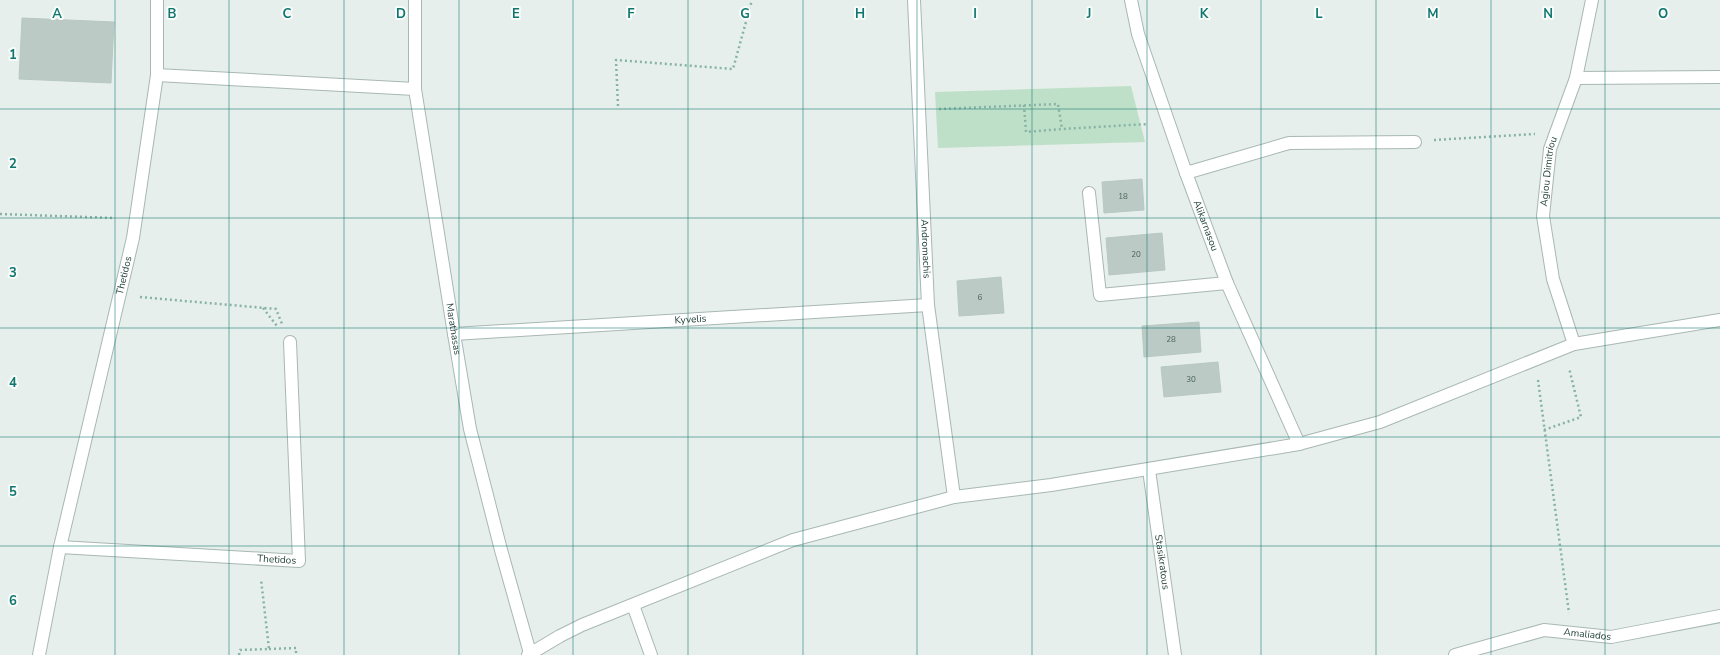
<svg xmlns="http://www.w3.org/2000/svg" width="1720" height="655" font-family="'Nunito Sans',sans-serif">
<rect width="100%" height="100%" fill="#e6efeb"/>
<!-- green -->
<path fill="#bfe0c8" d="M1131,86l14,56 -207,6 -3,-56z"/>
<!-- building -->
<path fill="#bbcac4" stroke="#b8c9c2" d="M22,18l92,4 -3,61 -92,-4z
M1142,179l2,31 -40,3 -2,-31z
M1162,233l3,37 -56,5 -3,-37z
M1001,277l3,36 -45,3 -2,-35z
M1199,322l2,30 -57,5 -2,-31z
M1218,362l3,30 -57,5 -3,-30z"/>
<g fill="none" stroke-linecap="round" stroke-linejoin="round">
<defs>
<path id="service" d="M1089,193l11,102 127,-12"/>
<g id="minor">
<path id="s1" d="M415,0v89l39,245 16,95 31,121 29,103"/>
<path id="s2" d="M914,0l14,305 26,192"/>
<path id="s3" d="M1131,0l7,34 48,139 41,110 72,161"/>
<path d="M157,75l258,14"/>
<path d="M1576,78l144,-1"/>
<path d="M1186,173l103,-30 126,-1"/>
<path id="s4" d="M454,334l474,-29"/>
<path id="s5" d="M1574,344l-21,-65 -10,-63 7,-67 26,-71 16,-78"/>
<path id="s6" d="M1149,470l26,185"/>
<path id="s7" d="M60,547l239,14 -9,-219"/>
<path d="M633,605l18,50"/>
<path id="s8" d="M39,655l21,-108 73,-309 24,-163v-75"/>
<path d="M528,655l32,-19 22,-11 211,-85 161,-43 97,-12 248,-41 81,-22 194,-78 146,-24"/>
<path id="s9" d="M1455,655l89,-25 67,7 109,-21"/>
</g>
</defs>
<!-- service casing -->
<use href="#service" stroke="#a8b8b2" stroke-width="14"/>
<!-- minor casing -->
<use href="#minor" stroke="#a8b8b2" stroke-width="14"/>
<!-- path -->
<path stroke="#86b3a5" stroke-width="2.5" stroke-dasharray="2 3" stroke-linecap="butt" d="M1024,105l2,27 36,-3 86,-5
M618,106l-2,-46 117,9 19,-69
M939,109l119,-5 4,25
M1434,140l101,-6
M0,214l115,4
M140,297l136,12 6,15
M263,308l14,18
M1538,380l31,233
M1544,430l37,-13 -12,-49
M269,649l27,-1v7
M239,655l1,-5 29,-1 -8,-70"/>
<!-- service -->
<use href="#service" stroke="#fff" stroke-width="12"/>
<!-- minor -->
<use href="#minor" stroke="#fff" stroke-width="12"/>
</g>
<!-- grid -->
<path fill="none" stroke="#0f766e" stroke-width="1" stroke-opacity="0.55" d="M115,0v655M229,0v655M344,0v655M459,0v655M573,0v655M688,0v655M803,0v655M917,0v655M1032,0v655M1147,0v655M1261,0v655M1376,0v655M1491,0v655M1605,0v655M0,109h1720M0,218h1720M0,328h1720M0,437h1720M0,546h1720"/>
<g text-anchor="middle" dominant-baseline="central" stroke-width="4" stroke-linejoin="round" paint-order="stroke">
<!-- number labels -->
<g font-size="8" fill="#4a645c">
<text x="1123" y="196">18</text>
<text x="1136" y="254">20</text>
<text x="980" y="297">6</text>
<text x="1171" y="339">28</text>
<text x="1191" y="379">30</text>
</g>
<!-- street labels -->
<g font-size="10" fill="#24423a" stroke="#f7fbf9">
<text stroke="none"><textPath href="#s5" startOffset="177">Agiou Dimitriou</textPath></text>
<text stroke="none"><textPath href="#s3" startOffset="238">Alikarnasou</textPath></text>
<text stroke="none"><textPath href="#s2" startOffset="249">Andromachis</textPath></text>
<text stroke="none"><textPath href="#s8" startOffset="389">Thetidos</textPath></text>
<text stroke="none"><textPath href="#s4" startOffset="237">Kyvelis</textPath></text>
<text stroke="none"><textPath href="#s1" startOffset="332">Marathasas</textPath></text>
<text stroke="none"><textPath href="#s7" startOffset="217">Thetidos</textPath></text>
<text stroke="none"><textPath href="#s6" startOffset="93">Stasikratous</textPath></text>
<text stroke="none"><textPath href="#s9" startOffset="136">Amaliados</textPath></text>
</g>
</g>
<g font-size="13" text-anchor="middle" font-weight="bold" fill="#0f766e" stroke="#f7fbf9" stroke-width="4" stroke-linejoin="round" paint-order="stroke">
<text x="57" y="18">A</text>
<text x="172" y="18">B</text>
<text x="287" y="18">C</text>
<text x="401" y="18">D</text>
<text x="516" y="18">E</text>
<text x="631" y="18">F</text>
<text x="745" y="18">G</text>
<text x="860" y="18">H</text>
<text x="975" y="18">I</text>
<text x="1089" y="18">J</text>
<text x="1204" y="18">K</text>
<text x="1319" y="18">L</text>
<text x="1433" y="18">M</text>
<text x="1548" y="18">N</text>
<text x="1663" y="18">O</text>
<text x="13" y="59">1</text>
<text x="13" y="168">2</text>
<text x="13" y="277">3</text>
<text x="13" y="387">4</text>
<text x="13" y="496">5</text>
<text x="13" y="605">6</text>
</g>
</svg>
